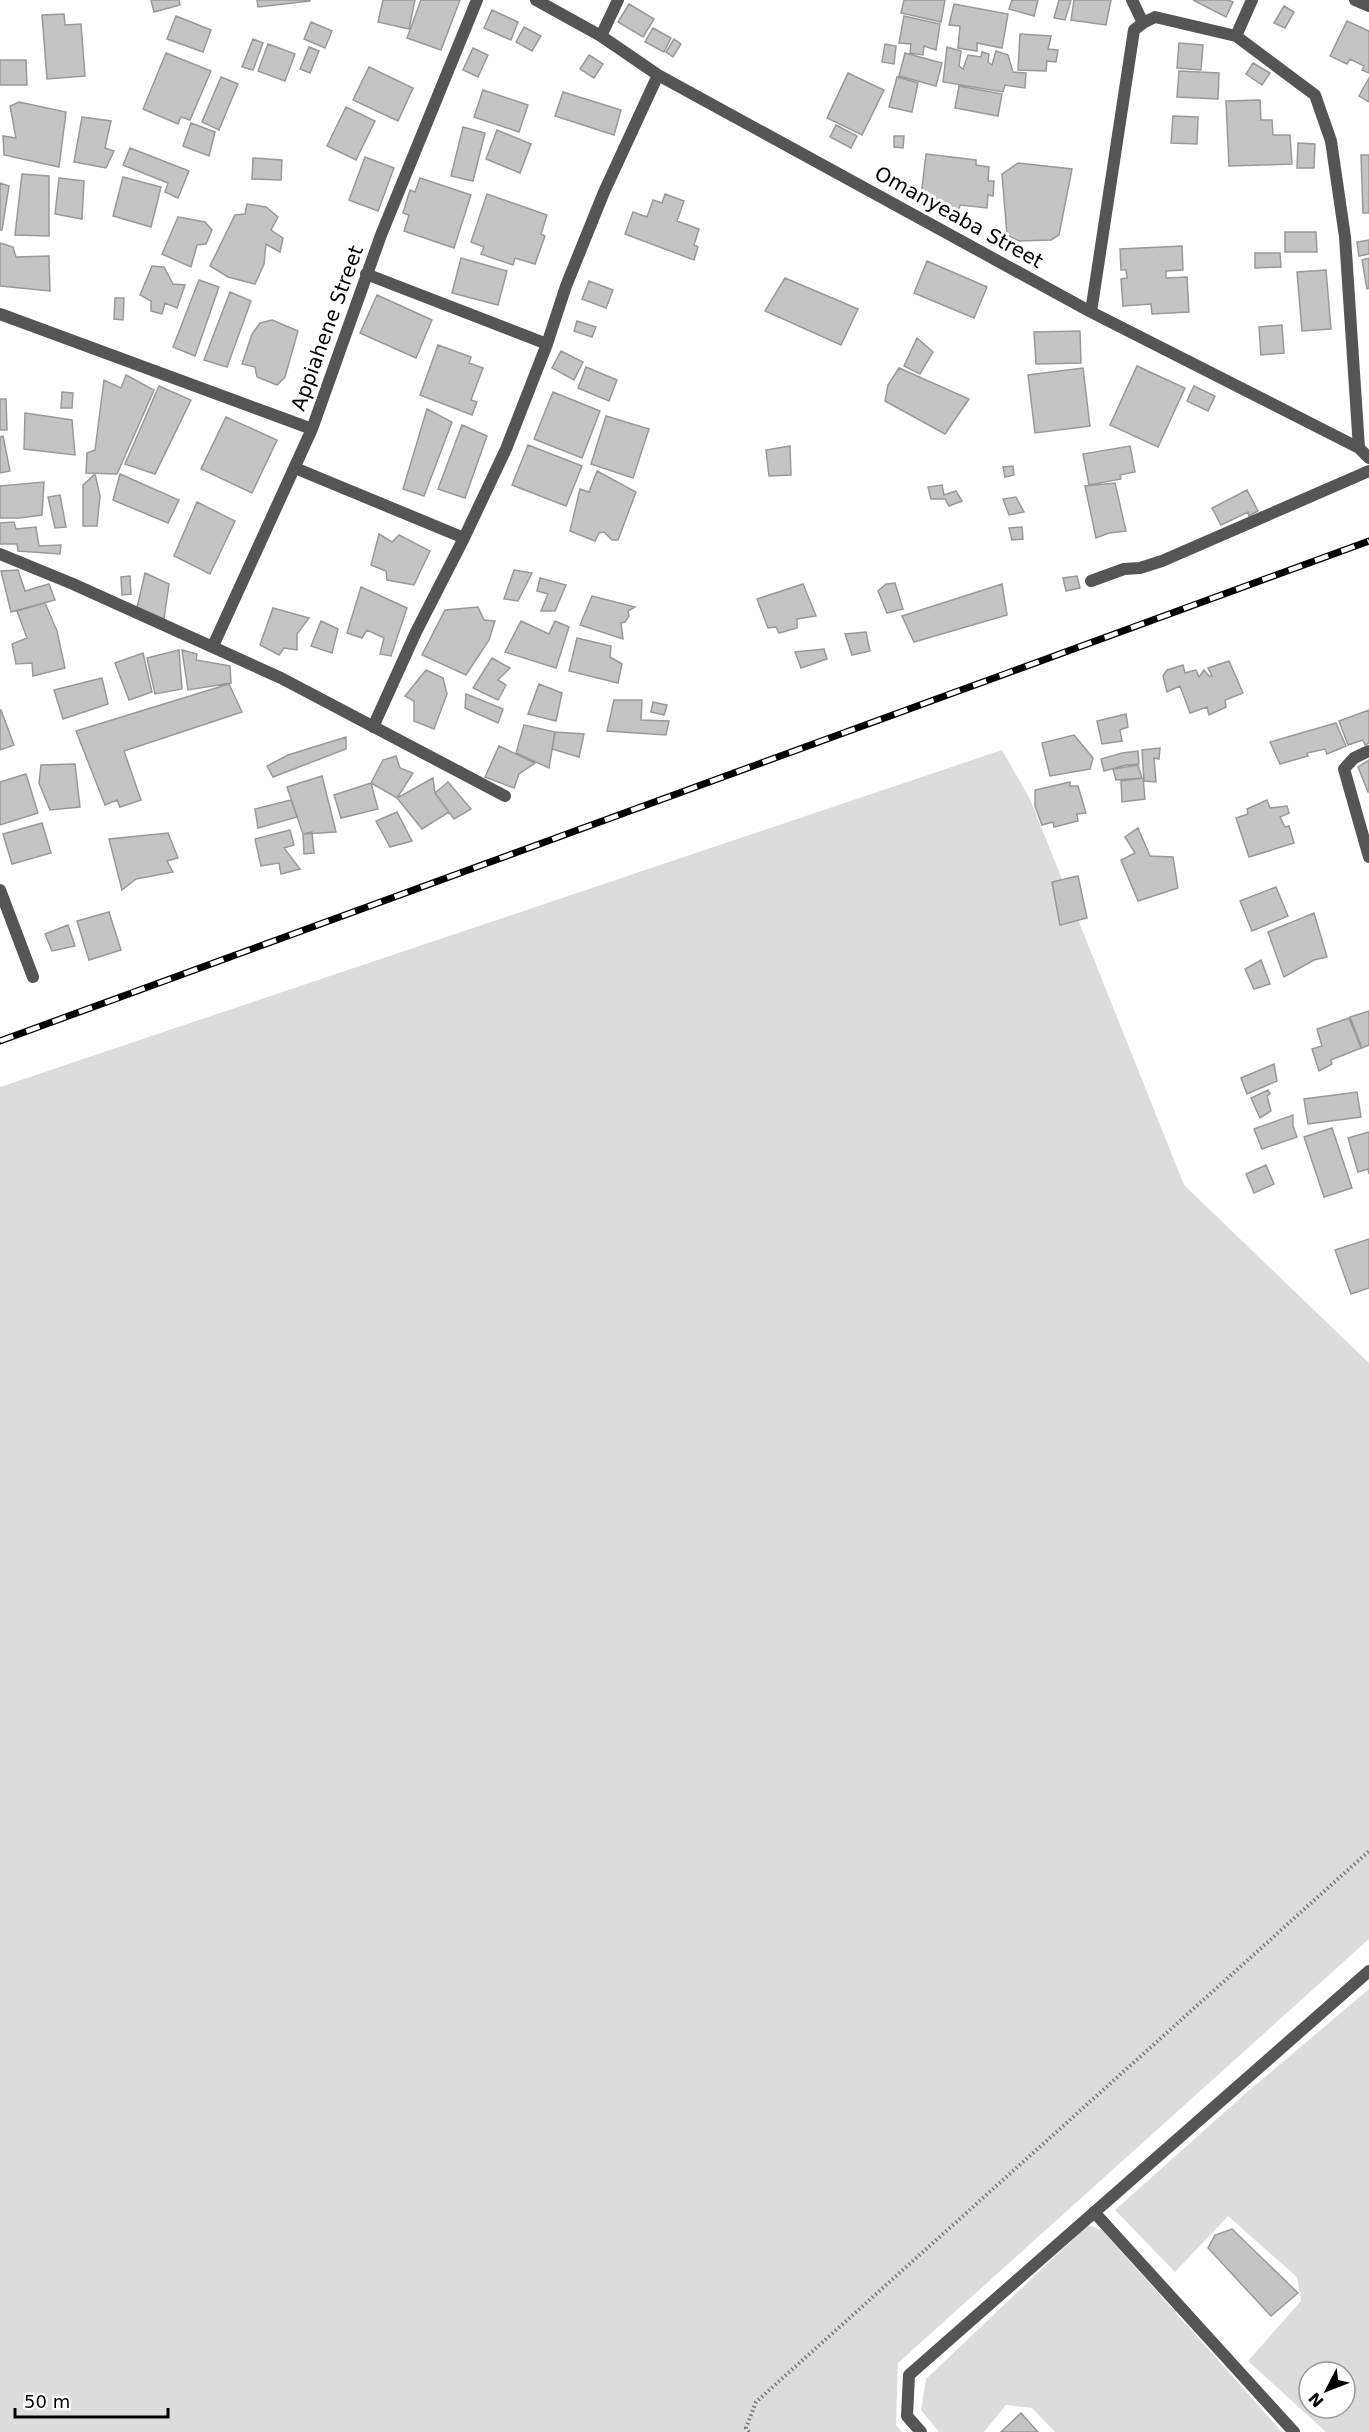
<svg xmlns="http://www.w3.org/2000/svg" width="1369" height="2432" font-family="'DejaVu Sans',sans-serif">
<rect width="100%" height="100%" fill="#fff"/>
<!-- green -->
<path fill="#dcdcdc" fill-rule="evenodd" d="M1002,750l28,49 154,386 185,178v576l-471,424 -2,62 6,7h-902v-1345z
M1369,1989v443h-43l-78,-71 53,-60 -4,-24 -69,-61 -53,56 -60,-62 131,-117zM1309,2372h36v36h-36z
M1088,2225l14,5 180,202h-227l-23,-24 -26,-3 -22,27h-45l-18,-22 5,-31z"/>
<!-- building -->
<path fill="#c4c4c4" stroke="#999" stroke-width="1.5" d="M151,0h28l1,5 -26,7z
M257,0h53v1l-52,6z
M383,0h32l-6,29 -31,-7z
M421,0h39l-19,50 -34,-12z
M904,0h41l-4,22 -40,-9z
M1012,0h26l-4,16 -25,-7z
M1059,0h12l-6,20 -11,-2z
M1074,0h37l-5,25 -35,-5z
M1193,0h35l5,2 -7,15z
M629,4l25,15 -11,18 -25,-15z
M954,4l54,10 -6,34 -25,-5v8l-19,-3 2,-22 -11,-1z
M1284,6l10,6 -9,16 -11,-5z
M492,10l26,12 -7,18 -27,-12z
M64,14l1,11 16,-1 4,52 -38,3 -5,-64z
M176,16l35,14 -8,22 -36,-13z
M904,16l36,8 -4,26 -12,-4 -1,9 -13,-2 1,-9 -12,-1z
M1347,21l22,10v42l-7,-3 2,-4 -14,-7 -3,5 -17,-8z
M311,22l21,9 -7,17 -21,-9z
M524,27l17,9 -9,15 -16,-9z
M653,28l18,10 -7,14 -19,-10z
M1020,34l31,2 -3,13 10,1 -2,12 -9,-1 -1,10 -28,-1z
M253,39l10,4 -10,27 -11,-3z
M674,39l7,5 -8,13 -7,-5z
M1179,43l24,2 -2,25 -24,-2z
M268,44l27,10 -10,27 -27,-10z
M885,44l11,2 -2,18 -12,-2z
M309,47l10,4 -9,22 -10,-4z
M947,47l14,4 -2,15 4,3 5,-14 13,2 1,-5 7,2 -1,8 4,3 4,-14 12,4 5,17 13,1 -1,15 -20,-3 -2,7 -60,-10z
M473,48l15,7 -10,22 -15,-7z
M166,53l45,18 -21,49 -9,-3 -3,7 -35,-15z
M905,53l37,10 -6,23 -37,-10z
M589,55l14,9 -9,14 -14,-9z
M0,60h26l1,25h-27z
M1253,63l17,10 -8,12 -16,-11z
M369,67l44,21 -15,33 -45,-21z
M1179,71l40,2 -1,26 -41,-2z
M848,73l36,17 -22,45 -35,-17z
M221,77l17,7 -19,46 -17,-8z
M897,77l21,6 -6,29 -23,-5z
M1369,78v24l-10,-6z
M959,86l43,8 -4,22 -43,-8z
M483,90l45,15 -9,27 -45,-15z
M563,92l58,18 -7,25 -59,-19z
M1260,100l1,20h11l1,15h17l2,29 -63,2 -3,-65z
M19,102l47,10 -7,55 -55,-12 -1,-19 13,2 -6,-32z
M346,107l29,14 -19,39 -29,-14z
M1173,116l25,1 -1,27 -26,-1z
M82,117l29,4 -6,27 9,3 -8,17 -32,-6z
M191,123l24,9 -6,24 -26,-10z
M836,125l21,11 -6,12 -21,-11z
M463,127l22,6 -12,48 -22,-5z
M497,130l34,14 -11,29 -34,-14z
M894,136h10l-1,12 -9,-1z
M1298,143l17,1 -1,24h-17z
M130,148l59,23 -11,27 -13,-6 3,-9 -45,-18z
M926,154l50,6v5l13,2 -1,14h6l-1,15 -5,-1 -1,13 -27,-3 -1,4 -39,-4z
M1361,155h8v58h-6z
M365,157l29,11 -16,43 -29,-11z
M253,158l29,2 -1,20 -29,-1z
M1018,163l54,6 -13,66 -8,5 -32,1 -12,-6 -5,-61z
M22,174l27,2v60l-34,-1z
M123,177l38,10 -10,40 -38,-11z
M59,178l25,3 -2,38 -27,-5z
M420,178l51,17 -17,53 -50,-17 5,-16 -6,-2 7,-23 5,2z
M0,183l9,3 -7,44h-2z
M487,194l60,21 -6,19 4,2 -10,28 -20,-6 -2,7 -32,-11 3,-7 -13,-5z
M665,194l19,7 -7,20 22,8 -5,16 4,2 -4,13 -69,-26 8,-22 14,5 6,-17 9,3z
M247,204l19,3 12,10 -7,13 12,8 -3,14 -14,-8 -2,20 -9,20 -27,-7 -18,-11 25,-51 10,-1z
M178,217l27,5 7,8 -6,14 -9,1 -6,22 -29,-13z
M1285,232h31l1,20h-32z
M1369,240v14l-10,2 -2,-14z
M0,243l13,4 3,10 33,-1 1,35 -50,-5z
M1182,246l1,24 -17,1v7l21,-1 2,35 -37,2 -1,-10 -28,2 -2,-27 6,-1 -1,-8h-5l-1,-21z
M1255,253h25l1,14 -26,1z
M461,258l46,13 -9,34 -46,-12z
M1369,258v30l-2,1 -5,-29z
M927,261l60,26 -13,31 -60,-25z
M152,266l12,1 9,17 12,1 -8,23 -12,-5 -3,11 -11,-3v-10l-11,-6z
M1326,270l5,59 -29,2 -5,-59z
M785,278l73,31 -17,36 -76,-34z
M199,280l20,7 -24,69 -22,-9z
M589,281l24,9 -7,18 -24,-9z
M230,292l21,9 -24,66 -23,-7z
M377,295l55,25 -16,38 -56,-25z
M115,298h9l-1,22 -9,-1z
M272,320l26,11 -13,46 -8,8 -20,-8 -2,-10 -13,-3 10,-30 8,-11z
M577,321l19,6 -4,10 -18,-6z
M1282,325l2,28 -23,2 -2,-28z
M1080,331l1,32 -45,1 -2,-32z
M917,338l16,14 -13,22 -16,-8z
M438,345l33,12 -2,6 14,5 -12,32 6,2 -5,13 -52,-20z
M561,351l22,11 -9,18 -22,-12z
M1137,366l48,22 -27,59 -48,-22z
M586,367l31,13 -8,21 -31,-13z
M899,368l70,31 -24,35 -60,-33 3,-16z
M1083,368l7,58 -55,7 -7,-58z
M126,375l28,15 -37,84 -31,-1 1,-20 8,-3 9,-70 17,8z
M159,386l32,14 -36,74 -30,-10z
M1194,386l21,10 -7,15 -21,-10z
M62,392l11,1 -1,15h-11z
M553,392l47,19 -18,47 -48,-19z
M0,399h6l1,31h-7z
M427,409l25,13 -28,74 -21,-7z
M25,413l47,7 3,35 -51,-6z
M606,416l43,13 -16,49 -42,-14z
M226,417l51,23 -25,53 -51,-24z
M462,425l25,11 -22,62 -27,-9z
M3,436l7,35 -10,2v-36z
M528,445l54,21 -16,40 -54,-21z
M790,446l1,29 -22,1 -3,-26z
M1130,446l5,26 -15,3 1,4 -32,6 -6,-31z
M1013,466l1,9 -9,2 -2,-10z
M597,471l39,21 -18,48h-6l-8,-8 -5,1 -4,8 -25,-10 10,-42 9,3z
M95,474l5,22 -3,30h-14v-41z
M120,474l59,26 -11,23 -55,-23z
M44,482l-2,33 -22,3h-20v-32z
M1115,483l11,48 -17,2 -13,5 -11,-52z
M942,485l2,10 12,-4 6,10 -13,5 -4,-7h-14l-3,-12z
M1247,490l11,21 -9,5 -1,-4 -27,13 -9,-17z
M60,495l6,32 -11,1 -7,-31z
M1016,497l8,15 -15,3 -6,-16z
M197,502l38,19 -25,53 -36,-18z
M14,522l2,7 20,-2 3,19 22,-1 -1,9 -42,-3 -1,-7h-17v-21z
M1022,527l1,12 -11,1 -3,-12z
M379,534l13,8 7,-7 31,16 -16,34 -27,-5 -1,-9 -15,-6z
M18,570l7,21 24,-7 6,16 -44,12 -10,-41z
M514,570l18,3 -14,28 -14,-2z
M145,573l24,11 -5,35 -27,-11z
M130,576l1,18 -9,1 -1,-18z
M1077,576l3,12 -14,3 -3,-13z
M540,578l26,7 -11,26h-14l7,-17 -11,-3z
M895,583l8,26 -16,4 -9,-22 8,-7z
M803,584l13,32 -19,3v9l-18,5 -3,-6 -8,1 -11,-29z
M1002,584l5,31 -93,27 -12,-26z
M361,587l46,21 -16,48 -11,-2 4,-16 -17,-8 -5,8 -15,-5z
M592,596l43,11 -7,4 1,5 -4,6 -4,1 2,16 -43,-14z
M45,603l12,28 8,37 -32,8 -1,-13 -16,1 -4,-20 15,-6 -10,-27z
M478,607l6,13 11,1 -6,19 -23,35 -44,-20 23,-45z
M273,608l36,10 -12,16v16l-13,-2 -5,7 -19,-10z
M321,621l17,8 -6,24 -21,-7z
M521,621l28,13 6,-13 14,6 -13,41 -51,-16z
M866,632l4,19 -18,4 -7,-21z
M577,638l34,8 -1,11 12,7 -4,19 -49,-12z
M824,649l3,10 -26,9 -6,-16z
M179,650l3,39 -27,5 -8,-36z
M182,650l15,4 -1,6 34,6 1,17 -43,7z
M143,653l9,39 -23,8 -14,-37z
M492,658l18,10 -12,12 8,5 -8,15 -25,-12z
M1229,661l14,32 -18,7 1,7 -17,8 -2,-8 -17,6 -10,-27 -13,6 -4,-16 4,-6 16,-5 2,8 11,-3 3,7 5,-7 5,6h3l-4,-8z
M426,670l17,8 4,16 -13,35 -20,-8v-20l-9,-5z
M102,678l6,26 -45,15 -9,-29z
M229,684l13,28 -118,39 17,49 -21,7 -3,-7 -12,5 -29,-74z
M539,684l23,9 -6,28 -28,-7z
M466,694l37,15 -5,14 -33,-15z
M614,700h28l-1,20 28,1 -3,14 -59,-4z
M653,702l14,3 -3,10 -13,-3z
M1,710l13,35 -14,5v-40z
M1369,710v33l-4,2 -2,-5 -15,5 -9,-24z
M1126,714l2,13 -8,3 2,11 -20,3 -5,-23z
M1336,723l10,23 -19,8 -2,-5 -18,4 1,3 -28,8 -10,-22z
M524,725l31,7 -6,36 -33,-15z
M555,732l29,2 -5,23 -27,-8z
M1074,735l19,23 -3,11 -40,7 -8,-33z
M346,737v12l-73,28 -6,-11 21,-11z
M499,746l36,17 -16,11 -5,14 -29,-11z
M1160,748l-1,11 -5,-1 2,24 -12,-1 -2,-31z
M1138,751l1,13 -13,1 -22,6 -3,-12 21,-6z
M396,756l4,12 13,5 -16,25 -26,-15 12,-23z
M1369,760v32h-1l-10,-25z
M75,764l5,43 -30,3 -11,-27 2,-18z
M1138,765l4,13 -26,2 -3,-11z
M26,774l12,39 -38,12v-43z
M322,776l14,56 -33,2 -16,-47z
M433,778l2,15 14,19 -27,17 -25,-31z
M1143,778l2,21 -23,3 -1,-21z
M448,782l23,27 -17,10 -19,-26z
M1070,782v4h8l8,27 -9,1 1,7 -24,6 -1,-5 -11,3 -7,-19v-16z
M371,783l7,26 -37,9 -7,-23z
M291,800l6,17 -39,11 -3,-19z
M1267,800l3,8 17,-2 2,7 -9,4 5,10 4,-1 5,17 -45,14 -13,-39 12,-4 -1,-5z
M397,812l15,29 -22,6 -14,-26z
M42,823l9,30 -39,11 -9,-30z
M1138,828l12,28 23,1 5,31 -40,13 -17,-41 14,-7 -10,-16z
M290,830l4,15 -10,3 16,21 -19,5 -2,-11 -18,3 -6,-27z
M312,832l2,21 -10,1 -1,-20z
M168,833l10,25 -11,3 6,11 -37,7 -14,11 -13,-51z
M1078,876l9,42 -27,7 -8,-43z
M1276,887l12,29 -36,15 -12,-30z
M109,912l12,38 -32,10 -12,-39z
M1314,913l13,44 -13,3 -30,17 -16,-45z
M68,925l7,21 -23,5 -7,-17z
M1261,960l9,24 -16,5 -9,-20z
M1369,1011v34l-7,3 -12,-31z
M1349,1018l12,30 -30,12 1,4 -13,7 -7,-22 10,-3 -5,-17z
M1274,1064l3,17 -30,13 -6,-16z
M1268,1090l2,4 -3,2 4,15 -11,7 -9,-20z
M1357,1092l4,25 -53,7 -4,-25z
M1293,1115v11l4,11 -35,12 -8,-20z
M1332,1128l20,60 -28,9 -20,-60z
M1369,1132v42l-1,-5 -10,3 -10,-34z
M1266,1165l8,19 -20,9 -8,-19z
M1369,1239v49l-18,6 -16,-44z
M1232,2229l66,64 -27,23 -63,-68 7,-13z
M1021,2413l17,19h-37z"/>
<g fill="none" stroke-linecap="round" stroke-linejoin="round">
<!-- path -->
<path stroke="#777" stroke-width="4" stroke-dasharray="1.5 3" stroke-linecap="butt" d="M749,2432l-3,-4 10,-26 613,-551"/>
<!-- street -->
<path stroke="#555" stroke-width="12" d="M536,0l65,36 57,39 433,237 268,136 10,10
M1132,0l11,23
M1355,0l14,6
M601,36l17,-36
M1236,36l16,-36
M366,274l181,70
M1091,312l43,-282 9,-7 12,-6 81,19 79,59 16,46 14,96 14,211
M0,314l312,115 69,-194 96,-235
M295,468l169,70
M0,554l73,30 208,94 224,118
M1091,581l33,-12 16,-1 22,-7 207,-90
M213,646l99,-217
M373,727l43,-95 48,-94 42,-89 41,-105 19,-58 38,-94 54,-117
M1369,751l-15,7 -10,11 25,88
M0,890l33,87
M1094,2212l200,220
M921,2432l-14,-16 2,-41 460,-404"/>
<defs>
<path id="rail" d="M0,1041l1369,-500"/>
</defs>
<!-- rail casing -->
<use href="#rail" stroke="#000" stroke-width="7"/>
<!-- rail -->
<use href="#rail" stroke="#fff" stroke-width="4.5" stroke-dasharray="14" stroke-linecap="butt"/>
</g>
<g text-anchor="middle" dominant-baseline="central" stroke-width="6" stroke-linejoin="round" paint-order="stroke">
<!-- street labels -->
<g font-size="20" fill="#000" stroke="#fff">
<text transform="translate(959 217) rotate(29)">Omanyeaba Street</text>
<text transform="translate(327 328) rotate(-70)">Appiahene Street</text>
</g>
</g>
<!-- north arrow -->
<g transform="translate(1327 2390) rotate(228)"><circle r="28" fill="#ffffff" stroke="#999999" stroke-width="1.5"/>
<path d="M0-4.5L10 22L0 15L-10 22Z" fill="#000000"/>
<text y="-9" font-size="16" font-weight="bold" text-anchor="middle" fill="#000000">N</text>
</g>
<!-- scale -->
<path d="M15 2408v9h153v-9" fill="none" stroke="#000000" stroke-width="3"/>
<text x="24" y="2408" font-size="18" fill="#000000" stroke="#ffffff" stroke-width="4.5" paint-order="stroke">50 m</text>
</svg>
